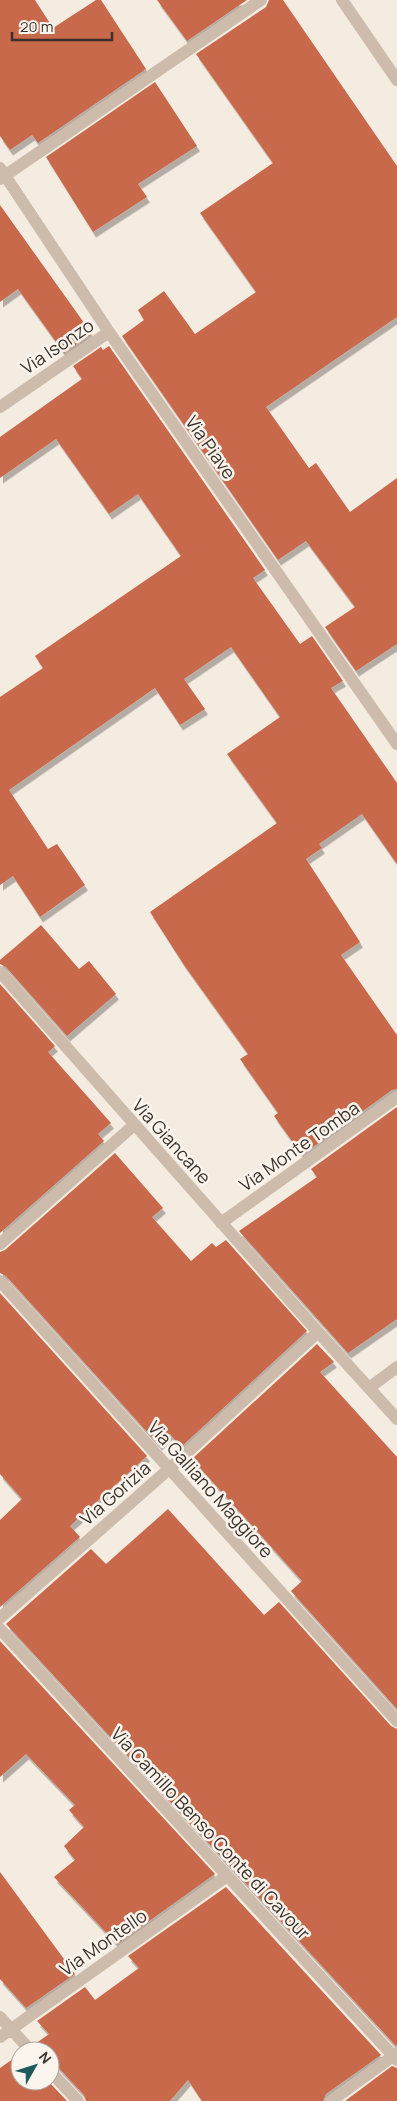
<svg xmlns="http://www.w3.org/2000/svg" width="397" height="2101" font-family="Manrope,sans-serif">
<defs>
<filter id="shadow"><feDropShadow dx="3" dy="5.5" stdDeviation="0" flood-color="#0004"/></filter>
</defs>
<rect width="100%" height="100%" fill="#f4ebe1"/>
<!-- building -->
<path fill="#c8694b" filter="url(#shadow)" d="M0,0h35l18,28 43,-28h5l45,69 -108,74 -6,-8 -22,15 -10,-14z
M157,0h90l-60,41z
M269,0h14l114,166v151l-131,90 43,61 7,-5 34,49 47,-34v166l-41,27 -31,-44 30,-20 -49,-66 -28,19 -156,-224 22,-16 -6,-10 26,-19 31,43 61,-42 -56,-79 73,-50 -77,-109 70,-47z
M155,82l42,64 -59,38 9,13 -54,35 -47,-75z
M0,205l92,129 -28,19 -46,-64 -18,13z
M109,346l156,224 -12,8 47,66 12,-8 31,45 -12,7 66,95v81l-35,-50 -43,30 3,4 -16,11 54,83 -19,13 56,80v54l-5,1 -90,65 -28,-39 4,-3 -38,-54 8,-5 -64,-89 -34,-53 127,-89 -50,-69 53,-37 -49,-70 -47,32 21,30 -25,16 -25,-37 -146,102 39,59 9,-5 28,41 -45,32 -27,-41 -13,9v-188l43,-29 -8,-12 146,-100 -43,-62 -29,20 -53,-75 -56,39v-41l82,-58 -9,-13 28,-19 2,3z
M41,925l38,44 10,-8 27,33 -49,42 -61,-69 -6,-3v-4z
M0,984l55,62 -7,6 63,71 -13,11 6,7 -104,92z
M397,1107v212l-49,34 -109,-122 78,-54 -6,-8z
M115,1153l48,55 -11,9 39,44 21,-18 4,4 10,-7 81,91 -126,116 -11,-13 -11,11 -153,-169 -6,-3v-21l5,-2z
M0,1293l147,163 -77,70 10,11 -80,70v-87l22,-21 -22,-25z
M317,1344l17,18 -14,10 77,85v252l-106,-118 11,-10 -110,-122z
M168,1509l96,106 15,-13 112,124 6,3v316h-2l-389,-421 85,-75 15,15z
M0,1641l215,233 -98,70 -63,-67 21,-17 -11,-14 20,-19 -15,-17 6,-5 -49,-51 -26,23z
M0,1872l75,102 -49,34 -26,-29z
M226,1887l155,168 -55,39 -3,7h-121l-14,-21 -18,21h-84l-2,-6 -28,-30 -6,-2v-12h-11l-4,-7 14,-10 -12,-13 48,-34 10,13 44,-32 -11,-12z
M20,2054v27h28l19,20h-67v-33z
M392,2066l5,2v33h-52z"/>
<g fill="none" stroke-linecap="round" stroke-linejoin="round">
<!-- minor -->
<path stroke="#cdbbac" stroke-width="12" d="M342,0l55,80
M0,168l109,164 288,412
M0,179l261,-179
M0,407l109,-75
M0,972l318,360 79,87
M221,1223l176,-126
M0,1244l134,-119
M0,1281l397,440
M369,1388l28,-21
M0,1618l169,-149 149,-137
M0,1629l397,431
M0,2017l31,34
M0,2037l227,-161
M50,2071l28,30
M331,2101l66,-48"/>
</g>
<g text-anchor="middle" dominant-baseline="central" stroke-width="5" stroke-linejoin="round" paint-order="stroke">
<!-- street labels -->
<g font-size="18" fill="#3b302b" stroke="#fbf5ee">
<text transform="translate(57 346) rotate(-34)">Via Isonzo</text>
<text transform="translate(211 447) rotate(55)">Via Piave</text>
<text transform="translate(172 1141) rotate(48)">Via Giancane</text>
<text transform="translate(299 1146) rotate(-35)">Via Monte Tomba</text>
<text transform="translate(211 1489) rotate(48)">Via Galliano Maggiore</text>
<text transform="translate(115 1493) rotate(-41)">Via Gorizia</text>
<text transform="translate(211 1833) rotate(47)">Via Camillo Benso Conte di Cavour</text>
<text transform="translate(103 1942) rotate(-35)">Via Montello</text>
</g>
</g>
<!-- north arrow -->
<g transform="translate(35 2066) rotate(51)"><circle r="24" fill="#fbf5ee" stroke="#aea6a0"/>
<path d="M0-4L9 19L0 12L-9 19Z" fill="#1f5a5e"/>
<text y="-8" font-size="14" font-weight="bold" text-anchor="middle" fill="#3b302b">N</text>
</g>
<!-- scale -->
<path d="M12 32v8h100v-8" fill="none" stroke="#3b302b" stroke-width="2.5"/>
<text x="20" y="32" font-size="15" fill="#3b302b" stroke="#fbf5ee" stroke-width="4" paint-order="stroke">20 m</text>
</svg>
